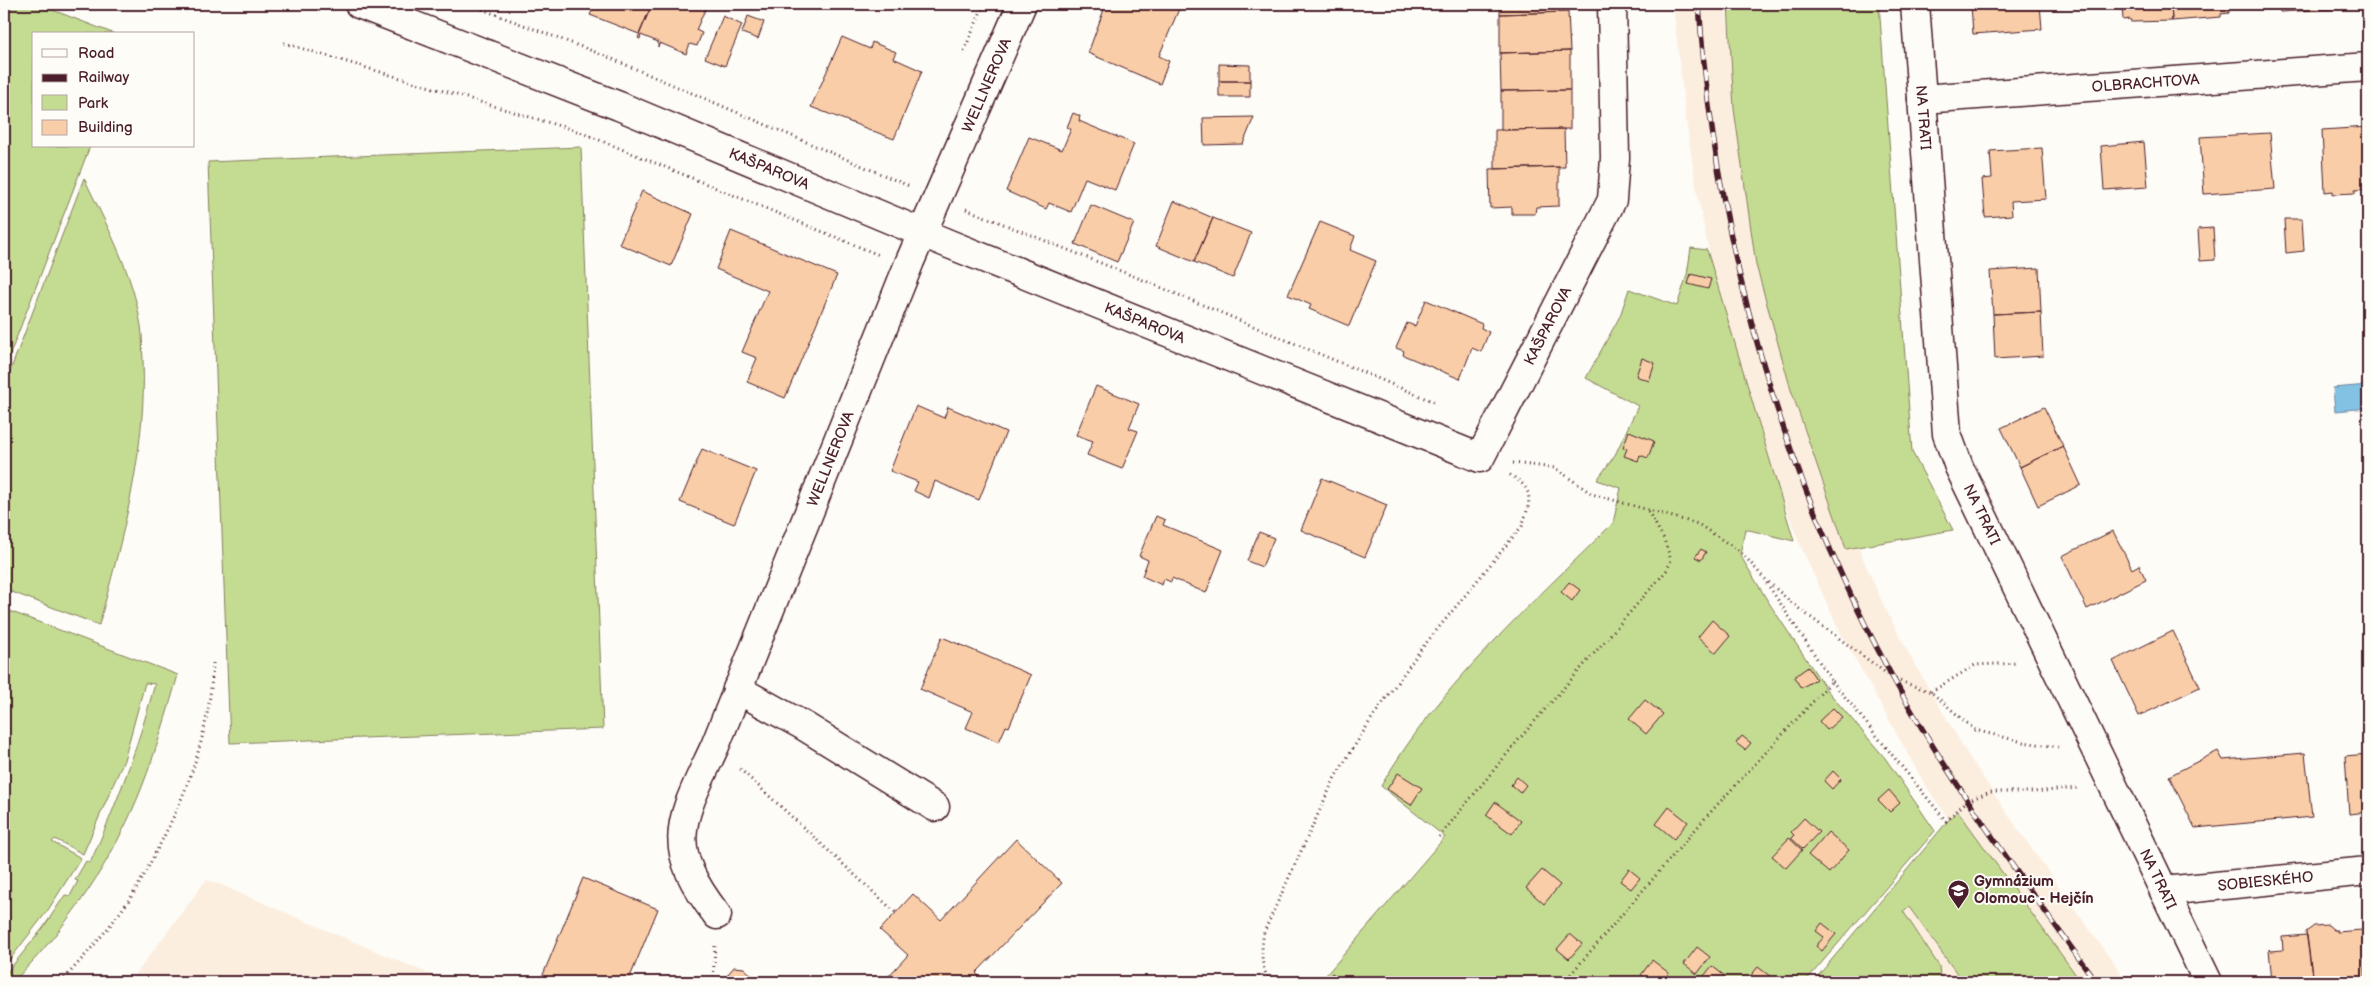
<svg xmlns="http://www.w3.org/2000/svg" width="2372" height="986" font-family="'Balsamiq Sans',sans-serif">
<rect width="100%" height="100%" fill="#fdfcf7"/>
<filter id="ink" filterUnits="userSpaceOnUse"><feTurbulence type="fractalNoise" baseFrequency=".02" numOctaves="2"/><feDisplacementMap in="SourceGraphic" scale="10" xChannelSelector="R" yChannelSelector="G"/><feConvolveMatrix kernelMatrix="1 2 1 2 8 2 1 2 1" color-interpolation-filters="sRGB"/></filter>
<g filter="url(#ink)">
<!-- built -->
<path fill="#fceedf" d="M1673,4h53l12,110 107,404 39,88 32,61 52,88 47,70 112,157h-288l121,-146 -36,-53 -86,-155 -41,-90 -34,-90 -48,-166 -18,-90 -11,-71z
M206,880l8,2 234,100h-318z"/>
<!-- green -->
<path fill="#c4dc92" stroke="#877e5e" d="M4,4h33l78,30h-81v112h56l-86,224z
M1728,4h151l33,448 41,78 -107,19 -55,-159 -35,-125 -22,-156z
M581,147l22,582 -373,14 -22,-581z
M84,178c23,48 49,95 57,148 2,11 1,23 2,34 4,90 -21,179 -44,265l-95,-36v-202z
M1691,248l16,2 87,291 -49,-12 -5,26 29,48 57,86 59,69 50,73 -130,151h-485l125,-145 -64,-51c59,-102 150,-181 232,-263l8,-35 -24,-8 18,-25 23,-49 -52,-28 34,-62 9,-27 48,17 10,-31z
M4,609l174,66c-11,38 -22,76 -36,112 -28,72 -74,140 -129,195h-9v-6l39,-48 22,-33 5,1 8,-15 -3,-1 11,-19 4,2c28,-61 47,-114 65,-179l-10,-1 -21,77 -41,94 -28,-15 -3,3 29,16 -33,52 -44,57z
M1958,811l123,171h-118l-54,-75 -6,4 36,55 1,10 -2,6h-125l139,-166z"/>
<!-- water -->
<path fill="#84c2e4" stroke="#6d819a" d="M2368,385v23l-33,3 -2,-23z"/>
<!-- building -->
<path fill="#f9cda7" stroke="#4a1f2b" d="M595,4h57l-13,30 -49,-19z
M652,4l55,1 -11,25 6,3 -5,13 -7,-2 -4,10 -26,-11 -2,4v-5l-17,-7 -1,4 -2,-1z
M1106,4h60l13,5 -20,47 10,5 -9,23 -72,-31z
M1500,4h68v8l-68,2z
M1971,4h69l2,25 -69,5z
M2122,4h49l1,17 -41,1 -1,-3 -7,1z
M2171,4h57l1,9 -8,1v3l-49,4z
M2279,4h53v5l-52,3z
M2332,4h36v2l-36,3z
M1568,12l2,39 -70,2v-39z
M723,16l19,9 -17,41 -20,-8z
M748,16l16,6 -6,17 -16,-6z
M842,37l28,12 2,-7 24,10 -3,6 29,13 -28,68 -83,-32z
M1570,51v39l-69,1 -1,-38z
M1219,64l31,1v16h-31z
M1219,81h31v16h-31z
M1570,90v39l-69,1v-39z
M1073,113l7,3 -1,5 55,23 -19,46 -30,-12 -14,34 -22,-9 -3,6 -40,-18 23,-54 33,13 9,-21 -4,-2z
M1254,117l-11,27 -39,1 -1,-27z
M2368,127v62l-13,1v3l-22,1v-3l-8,1 -3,-62z
M1564,129l1,38 -70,2v-39z
M2270,133l5,56 -71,5 -4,-57z
M2144,142l4,45 -44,3 -3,-44z
M2042,148l4,51 -35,2 1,14 -27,2 -3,-38 10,-1 -2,-27z
M1559,167v39l-23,1 -1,7h-23v-7l-22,1 -1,-39z
M642,191l51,23 -22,52 -52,-22z
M1174,201l39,17 -19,44 -38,-16z
M1091,205l43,18 -17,39 -42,-18z
M1213,218l38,15 -18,45 -39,-16z
M2284,219h18l2,32 -18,2z
M1320,222l35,14 -5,14 26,11 -27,65 -40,-17 2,-4 -23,-10z
M2213,228l2,32 -15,1 -2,-32z
M731,231l106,44 -52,123 -38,-16 10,-24 -15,-6 26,-61 -52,-22z
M2039,268l2,44 -48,2 -3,-43z
M1691,274l20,5 -3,10 -20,-5z
M1426,300l56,24 -1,4 8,4 -8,20 -9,-4 -12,31 -57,-24 1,-4 -8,-3 11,-25 8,3z
M2041,312l2,44 -48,3 -2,-45z
M1642,358l13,5 -6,18 -13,-5z
M1096,386l43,18 -10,24 9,3 -16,38 -35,-14 6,-14 -17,-6z
M916,406l28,12 4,-11 58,25 -27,68 -44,-19 -6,17 -15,-7 4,-9 -28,-11z
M2044,407l19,39 -43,21 -19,-39z
M1629,431l25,10 -6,17 -8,-3 -2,6 -14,-5 3,-7 -4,-2z
M2063,446l18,39 -43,21 -18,-39z
M702,449l54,22 -22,53 -54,-22z
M1322,478l65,27 -22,52 -64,-27z
M1156,516l9,4 -2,5 60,25 -17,43 -34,-15 -1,4 -7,-3 -2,6 -20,-9 6,-16 -9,-4z
M2113,531l19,38 7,-4 7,15 -59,29 -25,-53z
M1259,532l15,6 -12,29 -15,-6z
M1701,549l5,3 -5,8 -6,-3z
M1569,582l11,8 -8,11 -11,-9z
M1712,620l18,16 -14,17 -18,-16z
M2173,631l27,56 -61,29 -26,-55z
M942,637l89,38 -22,52 -3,-1 -7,16 -33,-14 7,-16 -53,-23z
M1808,667l8,12 -15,9 -7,-11z
M1645,700l18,14 -17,20 -17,-15z
M1833,708l9,9 -15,13 -8,-9z
M1742,736l9,7 -6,7 -9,-7z
M2218,751l5,9 82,-7 7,64 -117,11 -26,-52z
M2368,754v58l-19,2 -4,-58z
M1833,771l8,8 -9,10 -8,-8z
M1398,773l24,15 -11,17 -24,-16z
M1517,777l9,8 -6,8 -9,-8z
M1889,790l11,13 -10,9 -12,-12z
M1495,802l26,19 -9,13 -26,-19z
M1669,807l19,15 -14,17 -18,-15z
M1804,818l15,14 -16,17 -12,-11 3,-3 -3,-3z
M1828,832l21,18 -20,23 -21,-18z
M1789,838l13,12 -16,18 -14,-12z
M1016,839l46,44 -86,90 9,9h-93l-6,-3 22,-24 -28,-25 33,-36 28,26z
M1629,869l11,9 -9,11 -11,-8z
M1542,870l18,15 -16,19 -18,-16z
M583,878l75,31 -30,73h-88z
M1822,923l14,11 -14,17 -6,-5 8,-9 -8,-6z
M2328,925l6,5h3v2l25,-2 4,52h-53l-7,-50 8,-6z
M1570,934l12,10 -13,15 -12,-10z
M2307,935l6,47h-41l-3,-33 2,2 12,-1 -1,-13z
M1697,947l13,10 -13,17 -13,-10z
M1652,960l17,13 -7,9h-12l-9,-7z
M1712,966l14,11 -5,5h-22z
M734,967l10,1 15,14h-31v-8z
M1758,967l17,13 -2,2h-21l-4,-3z
M1332,973l13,9h-20z"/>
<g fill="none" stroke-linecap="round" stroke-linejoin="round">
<defs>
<g id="minor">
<path id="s1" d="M359,4l260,102 330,138 531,214 132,-258 3,-42 -3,-154"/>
<path id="s2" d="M1915,4l32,430 12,33 249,515"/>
<path id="s3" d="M1922,99l446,-32"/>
<path d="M737,689l67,37 131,81"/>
<path id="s4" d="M2164,891l204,-20"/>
<path id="s5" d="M717,915c-55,-71 -36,-95 -2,-169l195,-485 112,-257"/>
</g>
</defs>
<!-- minor casing -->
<use href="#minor" stroke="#4a1f2b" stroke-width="31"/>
<!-- path -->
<path stroke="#4a1f2b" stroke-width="3" stroke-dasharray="1 4" stroke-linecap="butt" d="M468,4l135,51 306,131
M284,43l296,89 299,123
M964,51l20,-47
M966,209l182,73 286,120
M1513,463l42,5 37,26 106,30 43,28 22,25 31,28 100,74 37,13 44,38 48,12 35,5
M1832,681l114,140 21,-20 23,-9h43l45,-4
M1931,692l44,-27 43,-2
M740,769l156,144
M1439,837l81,-99 147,-168 4,-10 -7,-21 -16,-28
M61,982c26,-28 53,-59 74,-91 8,-13 15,-28 22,-41 33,-63 52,-116 56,-187
M713,982l2,-36
M1270,982c-10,-16 -9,-32 -6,-50l71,-155 37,-59 50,-70 100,-122c10,-28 12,-38 -15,-53
M1564,982l143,-166 125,-135 -66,-99"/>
<!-- minor -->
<use href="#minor" stroke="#fdfcf7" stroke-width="28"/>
<defs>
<path id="rail" d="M1699,4c16,241 85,481 204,692 57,100 126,193 193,286"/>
</defs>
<!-- rail casing -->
<use href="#rail" stroke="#4a1f2b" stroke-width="5.5"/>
<!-- rail -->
<use href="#rail" stroke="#fdfcf7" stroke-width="4" stroke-dasharray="11" stroke-linecap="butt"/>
</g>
</g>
<!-- icons -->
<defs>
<symbol id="university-pin" viewBox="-11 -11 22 30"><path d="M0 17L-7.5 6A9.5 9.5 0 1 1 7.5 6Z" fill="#4a1f2b" stroke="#fdfcf7"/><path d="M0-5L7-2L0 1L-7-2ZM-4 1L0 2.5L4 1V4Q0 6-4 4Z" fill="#fff"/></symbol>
</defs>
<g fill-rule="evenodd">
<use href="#university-pin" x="1946" y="878" width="25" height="34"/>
</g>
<g text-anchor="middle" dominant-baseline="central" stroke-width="4" stroke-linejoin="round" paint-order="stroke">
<!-- street labels -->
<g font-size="15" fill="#4a1f2b" stroke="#fdfcf7">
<text stroke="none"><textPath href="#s3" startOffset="224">OLBRACHTOVA</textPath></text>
<text stroke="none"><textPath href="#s5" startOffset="899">WELLNEROVA</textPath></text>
<text stroke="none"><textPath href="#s2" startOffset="114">NA TRATI</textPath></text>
<text stroke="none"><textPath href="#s1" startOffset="442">KAŠPAROVA</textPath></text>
<text stroke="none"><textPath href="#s1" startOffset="848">KAŠPAROVA</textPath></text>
<text stroke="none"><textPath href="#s1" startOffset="1358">KAŠPAROVA</textPath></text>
<text stroke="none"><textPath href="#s5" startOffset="494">WELLNEROVA</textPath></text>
<text stroke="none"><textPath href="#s2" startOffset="519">NA TRATI</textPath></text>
<text stroke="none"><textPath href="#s2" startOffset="924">NA TRATI</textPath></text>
<text stroke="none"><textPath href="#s4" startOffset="102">SOBIESKÉHO</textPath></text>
</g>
<!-- poi labels -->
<g font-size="15" font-weight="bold" fill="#4a1f2b" stroke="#fdfcf7" text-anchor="start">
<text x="1974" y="881">Gymnázium<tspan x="1974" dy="17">Olomouc - Hejčín</tspan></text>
</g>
</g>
<!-- margin -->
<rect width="2372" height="986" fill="none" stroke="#fdfcf7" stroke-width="20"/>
<rect x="10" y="10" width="2352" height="966" fill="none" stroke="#4a1f2b" stroke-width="2" filter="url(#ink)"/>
<!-- legend -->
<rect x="32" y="32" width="162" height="115" fill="#fdfcf7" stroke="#b5a4a5"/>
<rect x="42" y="49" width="25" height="8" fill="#fdfcf7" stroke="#b5a4a5"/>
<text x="78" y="58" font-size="15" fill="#4a1f2b">Road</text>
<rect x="42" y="74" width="25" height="8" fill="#4a1f2b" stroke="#b5a4a5"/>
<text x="78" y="82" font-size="15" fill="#4a1f2b">Railway</text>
<rect x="42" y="95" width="25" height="15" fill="#c4dc92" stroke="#b5a4a5"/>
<text x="78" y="108" font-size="15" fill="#4a1f2b">Park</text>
<rect x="42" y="120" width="25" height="15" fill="#f9cda7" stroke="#b5a4a5"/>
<text x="78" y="132" font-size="15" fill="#4a1f2b">Building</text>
</svg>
